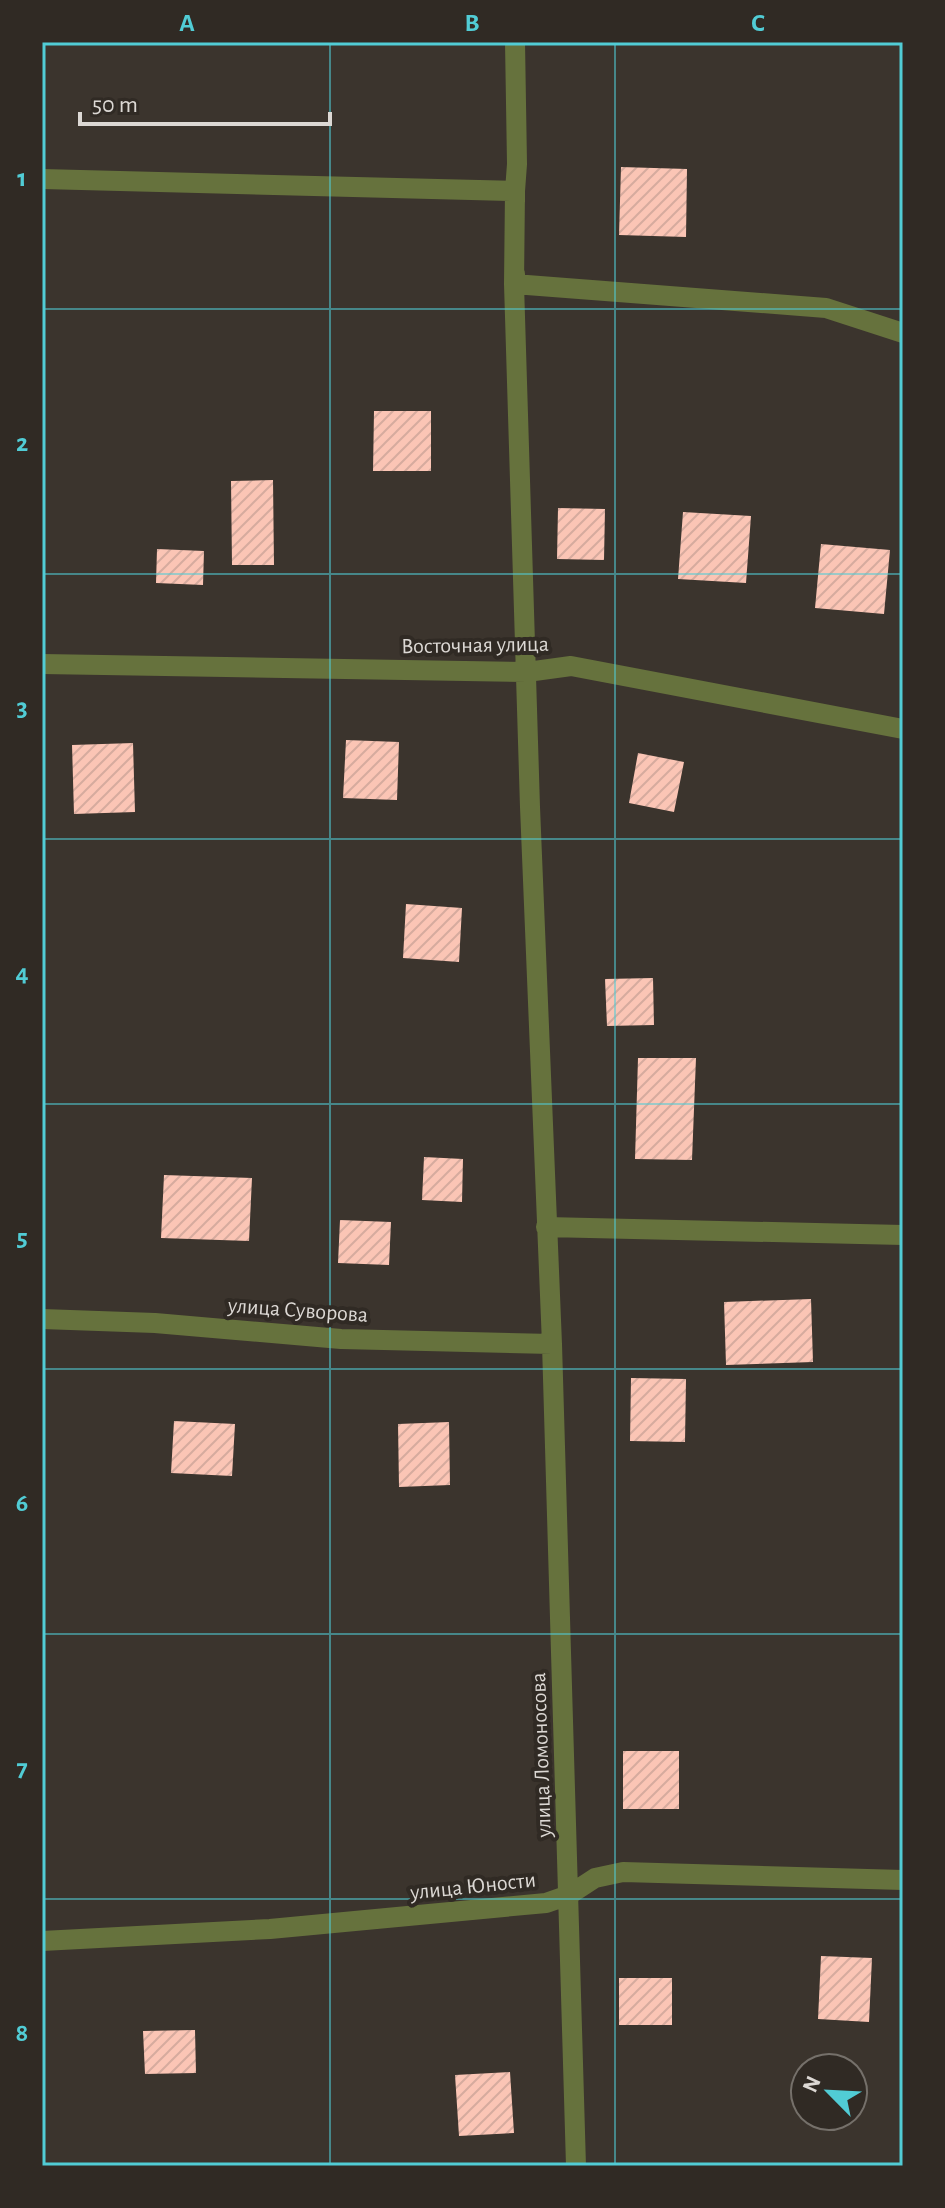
<svg xmlns="http://www.w3.org/2000/svg" width="945" height="2208" font-family="'Alegreya Sans',sans-serif">
<defs>
<pattern id="building-hatch" width="6" height="6" patternUnits="userSpaceOnUse" patternTransform="scale(2)"><rect width="6" height="6" fill="#fbc5b5"/><path d="M-1 1l2-2M0 6l6-6M5 7l2-2" fill="none" stroke="#d6ab9e"/></pattern>
</defs>
<rect width="100%" height="100%" fill="#3b342d"/>
<!-- building -->
<path fill="url(#building-hatch)" d="M621,167l66,2 -1,68 -67,-2z
M374,411h57v60h-58z
M273,480l1,85h-42l-1,-84z
M558,508l47,1 -1,51 -47,-1z
M683,512l68,4 -5,67 -68,-4z
M821,544l69,6 -6,64 -69,-6z
M157,549l47,2 -1,34 -47,-2z
M346,740l53,2 -2,58 -54,-2z
M133,743l2,69 -61,2 -2,-69z
M638,753l46,9 -10,50 -45,-9z
M406,904l56,4 -3,54 -56,-4z
M653,978l1,47 -47,1 -2,-47z
M638,1058h58l-4,102 -57,-1z
M424,1157l39,2 -1,43 -40,-2z
M164,1175l88,3 -3,63 -88,-3z
M340,1220l51,2 -2,43 -51,-2z
M811,1299l2,63 -87,3 -2,-63z
M631,1378l55,1 -1,63 -55,-1z
M174,1421l61,3 -3,52 -61,-3z
M449,1422l1,63 -51,2 -1,-63z
M623,1751h56v58h-56z
M821,1956l51,2 -3,64 -51,-3z
M619,1978h53v47h-53z
M195,2030l1,43 -51,1 -2,-43z
M510,2072l4,61 -55,3 -4,-61z"/>
<g fill="none" stroke-linecap="round" stroke-linejoin="round">
<!-- minor -->
<path stroke="#66723d" stroke-width="20" d="M515,42l2,122 -2,27 -1,93 16,523 22,537 24,822
M42,179l473,12v11
M515,274l-1,10 312,24 77,25
M42,664l485,8 44,-6 332,63
M546,1227l357,8
M42,1319l113,4 186,16 211,5
M42,1941l228,-12 276,-26 23,-8 26,-17 28,-6 280,8"/>
</g>
<!-- grid -->
<path fill="none" stroke="#51ccd5" stroke-width="2" stroke-opacity="0.55" d="M330,42v2124M615,42v2124M42,309h861M42,574h861M42,839h861M42,1104h861M42,1369h861M42,1634h861M42,1899h861"/>
<g text-anchor="middle" dominant-baseline="central" stroke-width="8" stroke-linejoin="round" paint-order="stroke">
<!-- street labels -->
<g font-size="22" fill="#dcd8d4" stroke="#302a24">
<text transform="translate(475 645) rotate(-1)">Восточная улица</text>
<text transform="translate(298 1310) rotate(4)">улица Суворова</text>
<text transform="translate(541 1755) rotate(-92)">улица Ломоносова</text>
<text transform="translate(473 1886) rotate(-6)">улица Юности</text>
</g>
</g>
<!-- border -->
<rect width="945" height="2208" fill="none" stroke="#302a24" stroke-width="88"/>
<!-- north arrow -->
<g transform="translate(829 2092) rotate(294)"><circle r="38" fill="#302a24" stroke="#75706a" stroke-width="2"/>
<path d="M0-6L14 30L0 20L-14 30Z" fill="#51ccd5"/>
<text y="-12" font-size="22" font-weight="bold" text-anchor="middle" fill="#dcd8d4">N</text>
</g>
<!-- scale -->
<path d="M80 112v12h250v-12" fill="none" stroke="#dcd8d4" stroke-width="4"/>
<text x="92" y="112" font-size="24" fill="#dcd8d4" stroke="#302a24" stroke-width="6" paint-order="stroke">50 m</text>
<rect x="44" y="44" width="857" height="2120" fill="none" stroke="#51ccd5" stroke-width="3"/>
<g font-size="26" text-anchor="middle" font-weight="bold" fill="#51ccd5">
<text x="187" y="31">A</text>
<text x="472" y="31">B</text>
<text x="758" y="31">C</text>
<text x="22" y="186">1</text>
<text x="22" y="451">2</text>
<text x="22" y="716">3</text>
<text x="22" y="981">4</text>
<text x="22" y="1246">5</text>
<text x="22" y="1511">6</text>
<text x="22" y="1776">7</text>
<text x="22" y="2041">8</text>
</g>
</svg>
